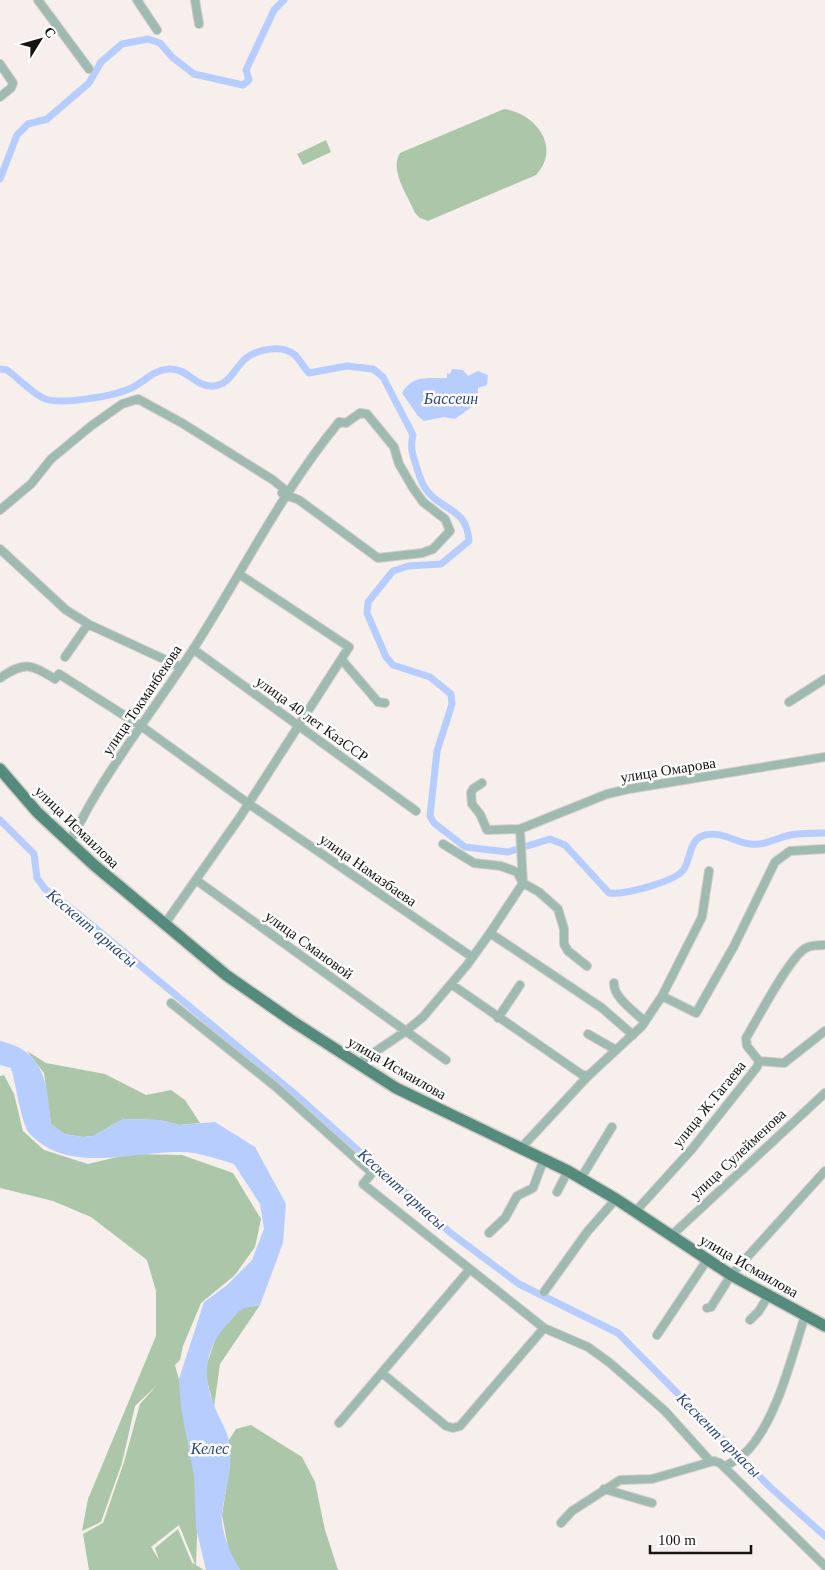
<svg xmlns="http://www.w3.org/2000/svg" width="825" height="1570" font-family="Georgia,serif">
<rect width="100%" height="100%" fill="#f6efec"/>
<!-- green -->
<path fill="#abc6a8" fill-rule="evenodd" d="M504,109c31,4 58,38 32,66l-108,46 -8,-3 -5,-5c-7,-17 -26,-43 -15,-60z
M326,140l5,12 -28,13 -6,-11z
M27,1051l19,12 59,11 41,21 25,-5 14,10 15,23 -21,2 -19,-5 -37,-1 -30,17 -10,1 -19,-3 -13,-10 -7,-51z
M4,1075l10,19 9,37 21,19 44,14 42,-10 52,1 51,18 28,46 -6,28 -20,28 -34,28 -18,43 -3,14 -5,5 25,92 -4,108 8,5h-115l-6,-36 20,-11 21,-61 16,-58 17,-19 -22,21 -13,57 -21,59 -19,9 6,-32 68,-163v-45l-9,-31 -56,-43 -38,-16 -53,-13v-112zM179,1525l16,39 -3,-1 -14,-34 -23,19 4,12 -8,-13z
M260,1305l-40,59 -6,43 -8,-30 1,-13 9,-27 25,-29z
M251,1425l51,32 13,25 10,48 13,40h-98l-11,-18 -7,-37 8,-50 -1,-25 7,-11z"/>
<!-- water -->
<path fill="#b6cdfe" d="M452,369l11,1 5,6 10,-5 10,4 -1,10 -9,3 -1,15 -22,16 -11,-2 -20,4 -6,-5 -16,-23c11,-19 27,-14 45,-15v-5l3,1z
M0,1041c46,10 47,44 51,83l13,10 19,3 10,-1 30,-17 37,1 19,5 36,-3 40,25 31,57 -3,39 -23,62c-24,4 -21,6 -36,23 -21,24 -21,54 -8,82 4,10 11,21 13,31 5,24 -4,48 -7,72 -2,19 9,41 18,57h-34l-10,-42 -2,-52 -13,-68 -2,-29 25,-77 22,-16 26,-26 12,-31 -4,-25 -26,-40c-17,-5 -35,-12 -53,-12 -48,-1 -112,23 -151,-18 -9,-9 -14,-51 -19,-66l-11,-3z"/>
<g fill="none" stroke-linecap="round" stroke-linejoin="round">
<!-- canal -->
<path stroke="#b6cdfe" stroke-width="7" d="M0,179l17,-44 11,-11 19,-5 42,-36 12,-21 21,-18 26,-5 12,4 12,14 22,17 49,11 6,-5 -3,-10 28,-60 10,-10
M0,369l7,1c11,8 23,21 36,28 15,8 70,-2 86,-9 15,-6 23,-19 40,-20 19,-1 27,19 45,17 15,-1 21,-18 31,-27 12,-10 37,-15 50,-4 5,5 9,13 14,18l38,-7 26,3 10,8 30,58c-3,12 -1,18 3,30 4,13 7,24 18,33 18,15 33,15 35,43l-28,23 -33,2 -15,5 -25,31 -1,11 19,44 7,8 37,12 21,17 1,10 -15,47 -7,65 4,7 31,24 43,5 42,-13 15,6 44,48c14,2 67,-11 75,-24 7,-11 5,-30 21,-34 17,-4 29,7 45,9 15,2 26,-6 40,-9 11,-2 24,-2 35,-2
M0,820l34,34 3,24 8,11 26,19 224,186 157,140 67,50 99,49 153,155 54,48"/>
<defs>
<path id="street" d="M38,0l51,69
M137,0l20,30
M195,0l4,24
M0,64l13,19 -2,5 -11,9
M0,510l31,-26 20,-25 40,-33 31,-22 16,-5 44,24 91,57 11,9 3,6
M0,549l66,61 24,15 91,42
M193,649l223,162
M65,657l23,-33
M342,660l36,42 7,1
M0,678c25,-17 30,-14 55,1l4,-5 82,52 108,78 223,153
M789,702l36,-23
M482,783l-9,6 -2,4 1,11 8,10 7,16 33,-1 87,-35 22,-5 196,-32
M69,842c9,-15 17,-31 26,-46 30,-51 67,-98 99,-148 48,-75 88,-157 145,-226l7,1 14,-10 7,1 27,33 5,17 14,24 10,14 22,17 5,12 -17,18 -11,4 -44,5 -79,-58 -17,-7
M443,844l31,19 27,3 16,6 6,11 16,9 19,17 6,20v15l4,7 19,15
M196,880l250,180
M164,925l76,-108 109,-170 -110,-73
M490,933l112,75 31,27
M614,983c-1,14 21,29 31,39
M451,984l130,90 7,2
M662,996l34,17 38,-67 41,-84 15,-11 35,-2
M171,1003l105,84 96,86 -9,11 181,144 44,19 22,16 55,48 45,50
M498,1018l22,-33
M588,1034l28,16
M759,1061l25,2 41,-32
M357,1064l49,-33 17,-14 44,-52 23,-32 33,-50 -3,-54
M521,1148l67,-72 54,-50 20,-30 40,-79 7,-46
M581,1178l31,-51
M557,1192l11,-21
M635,1212l57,-63 65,-82 2,-6 -12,-15 -1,-8c11,-18 44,-82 60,-90 5,-3 13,-3 19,-3
M489,1233l16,-15 12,-22 16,-8 11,-29
M671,1236l154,-143
M544,1292l43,-60 29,-33
M707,1308l4,-1 20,-32 94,-104
M750,1320l9,-9 9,-15
M657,1335l50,-75
M382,1373l64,53 7,2 7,-2 84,-98
M339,1423l131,-154
M724,1467c9,-5 18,-10 25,-18 29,-33 42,-91 56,-133
M604,1489l48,14
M561,1523l11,-12 48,-31 32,-1 62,-18 6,2 105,103"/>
<path id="primary" d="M0,769l37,43 57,53 132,110 66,46 104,67 172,83 48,28 115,76 94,51"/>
</defs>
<!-- street casing -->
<use href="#street" stroke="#d2ccc9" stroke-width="10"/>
<!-- primary casing -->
<use href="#primary" stroke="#d2ccc9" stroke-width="14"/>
<!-- street -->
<use href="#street" stroke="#9ebab1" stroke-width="8"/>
<!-- primary -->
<use href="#primary" stroke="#558b7c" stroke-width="11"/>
</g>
<g text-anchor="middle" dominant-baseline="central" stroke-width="5" stroke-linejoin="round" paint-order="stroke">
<!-- street labels -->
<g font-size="15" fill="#161413" stroke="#fff">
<text transform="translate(142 700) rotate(-56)">улица Токманбекова</text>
<text transform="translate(312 719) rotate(36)">улица 40 лет КазССР</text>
<text transform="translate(668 770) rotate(-9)">улица Омарова</text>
<text transform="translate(77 827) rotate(44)">улица Исмаилова</text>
<text transform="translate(368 870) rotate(35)">улица Намазбаева</text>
<text transform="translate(309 945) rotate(36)">улица Смановой</text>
<text transform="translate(397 1068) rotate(30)">улица Исмаилова</text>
<text transform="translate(709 1104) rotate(-51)">улица Ж.Тагаева</text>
<text transform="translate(738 1154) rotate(-43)">улица Сулейменова</text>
<text transform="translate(749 1266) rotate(30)">улица Исмаилова</text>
</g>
<!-- water labels -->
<g font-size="16" font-style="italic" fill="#2e4883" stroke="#fff">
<text x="451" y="398">Бассеин</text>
<text transform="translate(92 928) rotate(40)">Кескент арнасы</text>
<text transform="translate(402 1189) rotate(42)">Кескент арнасы</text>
<text transform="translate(719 1435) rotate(45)">Кескент арнасы</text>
<text x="210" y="1448">Келес</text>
</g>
</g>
<!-- north arrow -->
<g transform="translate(40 40) rotate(53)" stroke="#ffffff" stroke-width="4" paint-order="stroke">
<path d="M0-4L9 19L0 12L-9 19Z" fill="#161413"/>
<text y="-8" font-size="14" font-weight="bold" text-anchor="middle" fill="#161413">С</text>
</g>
<!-- scale -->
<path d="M650 1545v8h101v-8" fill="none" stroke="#161413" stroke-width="2.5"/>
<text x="658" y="1545" font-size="15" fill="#161413" stroke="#ffffff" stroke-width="4" paint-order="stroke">100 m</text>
</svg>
